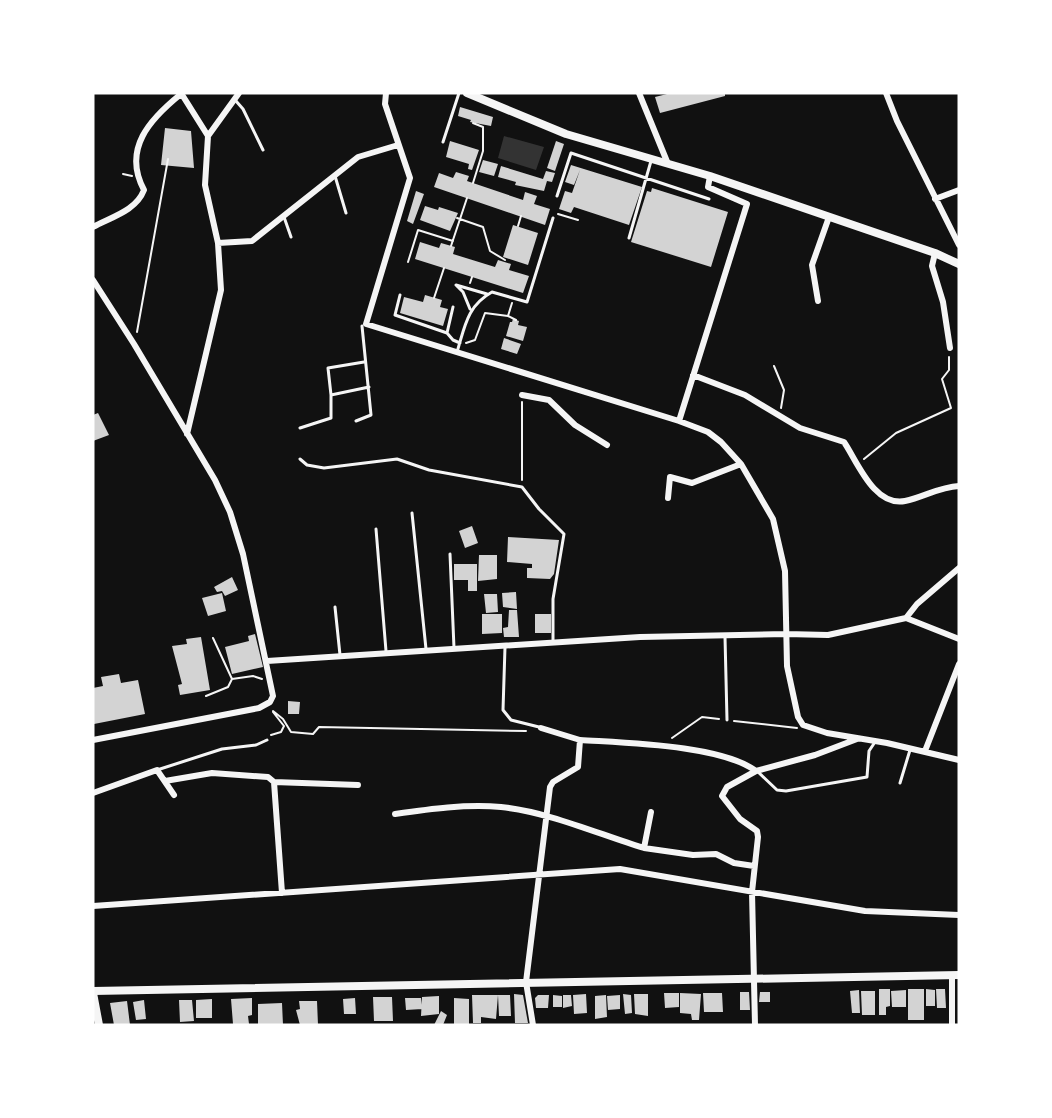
<svg xmlns="http://www.w3.org/2000/svg" width="1052" height="1118" font-family="Arial,sans-serif">
<rect width="100%" height="100%" fill="#111"/>
<!-- water -->
<path fill="#333" d="M504,136l40,11 -8,23 -38,-12z"/>
<!-- building -->
<path fill="#d3d3d3" d="M671,93h54v3l-65,17 -5,-16z
M460,107l33,10 -2,9 -21,-4 1,-2 -13,-4z
M165,128l26,3 3,37 -33,-3z
M450,141l29,9 -7,20 -4,-1 1,-5 -23,-7z
M556,141l8,3 -9,27 -8,-3z
M483,160l15,4 -4,12 -15,-4z
M571,165l71,22 -13,38 -55,-18 -3,6 -12,-4 6,-18 7,2 8,-23 -6,15 -9,-3z
M501,166l42,13 3,-8 9,2 -3,9 -5,-1 -3,10 -29,-6 1,-3 -18,-5z
M456,172l13,4 -2,5 56,19 2,-8 12,4 -3,8 16,5 -5,16 -111,-38 5,-14 14,5z
M652,188l76,24 -17,55 -80,-25 16,-51 4,1z
M416,191l8,3 -11,30 -6,-3z
M425,206l13,4 1,-3 19,6 -8,18 -30,-11z
M513,225l25,8 -10,32 -25,-8z
M420,242l19,6 2,-5 14,4 -2,7 42,13 3,-7 13,4 -2,6 20,6 -6,17 -108,-34z
M425,295l17,5 -2,7 8,2 -5,17 -43,-13 4,-16 19,5z
M513,319l6,2 -1,4 9,2 -4,14 -17,-5 4,-14h2z
M504,338l17,6 -4,10 -16,-5z
M98,413l11,22 -16,6v-26z
M472,526l6,17 -13,5 -6,-17z
M508,537l51,3 -5,34 -4,5 -23,-1v-10h5v-4l-25,-2z
M479,555h18v24l-19,2z
M454,564h23v27h-9v-11h-14z
M232,577l6,13 -13,6 -3,-5 -5,1 -3,-5z
M516,592l1,17 -14,-2 -1,-14z
M222,593l4,18 -18,5 -6,-18z
M484,594h13l1,18 -12,1z
M509,610h8l2,27h-15l-1,-9 5,-1z
M482,614h20v19l-20,1z
M535,614h16v19h-16z
M255,634l8,33 -31,7 -7,-27 24,-6 -1,-5z
M201,637l9,53 -30,5 -2,-10 4,-1 -10,-38 15,-2 -1,-5z
M119,674l2,9 17,-3 7,34 -51,10 -1,-36 10,-2 -2,-9z
M288,701l12,1 -1,12h-11z
M879,989h11v17l-4,1v8h-7z
M908,989h16v31h-16z
M926,989l9,1v16h-9z
M936,989h9l1,19h-9z
M859,990l1,23h-8l-2,-22z
M906,990v17h-14l-1,-16z
M861,991h14v24h-13z
M740,992h9l1,18h-10z
M760,992h10v10h-11z
M664,993h15v14l-14,1z
M680,993l21,1 -2,26h-7l-1,-6 -11,-1z
M703,993h19l1,19h-19z
M514,994l9,1 5,28h-13z
M586,994l1,19 -13,1 -1,-19z
M623,994l8,1 1,18 -7,1z
M634,994h14v22l-13,-2z
M472,995h26l-2,24 -15,-2v6h-8z
M498,995h12l1,21h-12z
M538,995h11l-1,13h-12l-1,-10z
M553,995l9,1v11h-9z
M563,995h8l1,11 -9,2z
M606,995l1,22 -12,2v-23z
M620,995v14l-12,1 -1,-14z
M439,996v18l-18,2 1,-19z
M373,997h19l1,24h-19z
M252,998v17l-4,1 1,8h-16l-2,-25z
M355,998l1,16h-12l-1,-15z
M405,998h16l1,11 -16,1z
M454,998l15,1v26h-15z
M212,999v19h-16v-18z
M144,1000l2,19 -10,1 -3,-18z
M179,1000h13l2,21 -14,1z
M127,1001l3,24h-16l-4,-22z
M299,1001h18l1,24h-18l-4,-15 4,-1z
M282,1003l1,22h-25v-21z
M441,1011l6,4 -4,10h-9z"/>
<g fill="none" stroke-linecap="round" stroke-linejoin="round">
<!-- path -->
<path stroke="#f5f5f5" stroke-width="2" d="M473,123l10,4v24l-10,32
M123,174l9,2
M558,214l20,6
M457,218l26,9 7,24 15,9
M518,226l3,-10
M451,246l16,-48
M408,262l10,-32 35,11
M470,283l2,-6
M434,298l10,-30
M508,316l8,4
M137,332l31,-173
M466,343l9,-3 10,-27 23,3 4,-13
M774,366l10,24 -3,18
M864,459l32,-26 55,-25 -9,-29 7,-9v-13
M522,480v-78
M232,679l21,-3 9,3
M206,696l22,-9 4,-8 -19,-41
M273,711l10,8 8,13 22,2 6,-7 207,4
M734,721l63,7
M271,735l10,-3 3,-6 -11,-14
M672,738l30,-21 17,2"/>
<!-- service -->
<path stroke="#f5f5f5" stroke-width="3" d="M236,101l7,8 20,41
M443,142l16,-49
M335,176l11,37
M557,196l14,-43 138,46
M284,217l7,20
M629,238l22,-77
M400,295l-5,20 52,18
M453,307l-6,26 6,7 7,3
M470,309l-7,-17 -7,-7 31,9
M457,352c8,-26 10,-46 35,-60l35,10 26,-84
M364,362l-36,6 3,27 38,-8
M356,421l15,-6 -9,-89
M300,428l31,-10v-23
M300,459l7,6 17,3 73,-9 32,11 93,17 17,22 25,25 -11,65v44
M412,513l14,136
M376,529l10,122
M450,554l4,94
M335,607l5,48
M725,637l2,83
M505,647l-2,63 8,10 28,7
M157,770l65,-21 34,-4 11,-5
M758,772l19,18 9,1 81,-14 2,-26 6,-9
M900,783l10,-33"/>
<!-- minor -->
<path stroke="#f5f5f5" stroke-width="6" d="M181,93l27,43
M386,93l-1,11 25,74 -44,146 313,97 29,11 13,10 20,22 32,55 12,52 2,95 11,51 5,8 24,8 60,10 72,17
M639,93l29,71
M886,93l11,28 62,124
M935,199l24,-9
M93,227c18,-10 43,-16 51,-37 -22,-41 6,-71 37,-96
M218,243l34,-2 106,-84 40,-12
M935,253l-3,13 11,36 7,46
M93,280l41,64 81,136 15,32 13,42 30,142 -3,6 -11,6 -166,32
M818,301l-6,-36 17,-48
M693,375l52,20 55,33 44,14c13,19 30,65 61,59 19,-4 34,-14 54,-15
M522,395l27,5 26,25 32,20
M679,421l68,-217 -39,-17 2,-11
M187,434l34,-144 -3,-47 -13,-58 3,-49 31,-43
M668,498l2,-21 22,6 49,-19
M906,618l11,-14 42,-36
M267,661l373,-24 146,-3 42,1 78,-17 53,21
M541,728l39,12
M925,751l34,-87
M165,781l47,-8 56,4 6,5 84,3
M274,782l8,111
M93,793l64,-23 17,25
M395,814c35,-5 70,-10 106,-7 48,5 97,27 143,41l7,-36
M644,848l49,7 23,-1 18,9 20,3
M93,906l527,-37 245,42 94,4
M952,976v49
M533,1025l-7,-43 24,-195 3,-5 25,-15 2,-27c45,3 141,5 176,31l59,-16 42,-16
M755,1025l-3,-133 6,-55 -1,-6 -17,-12 -18,-23 5,-9 29,-16"/>
<!-- tertiary -->
<path stroke="#f5f5f5" stroke-width="8" d="M93,993l6,32"/>
<!-- secondary -->
<path stroke="#f5f5f5" stroke-width="8" d="M467,93l99,41 144,42 225,77 24,11
M93,991l866,-16"/>
</g>
<!-- border -->
<rect width="1052" height="1118" fill="none" stroke="#ffffff" stroke-width="189"/>
</svg>
